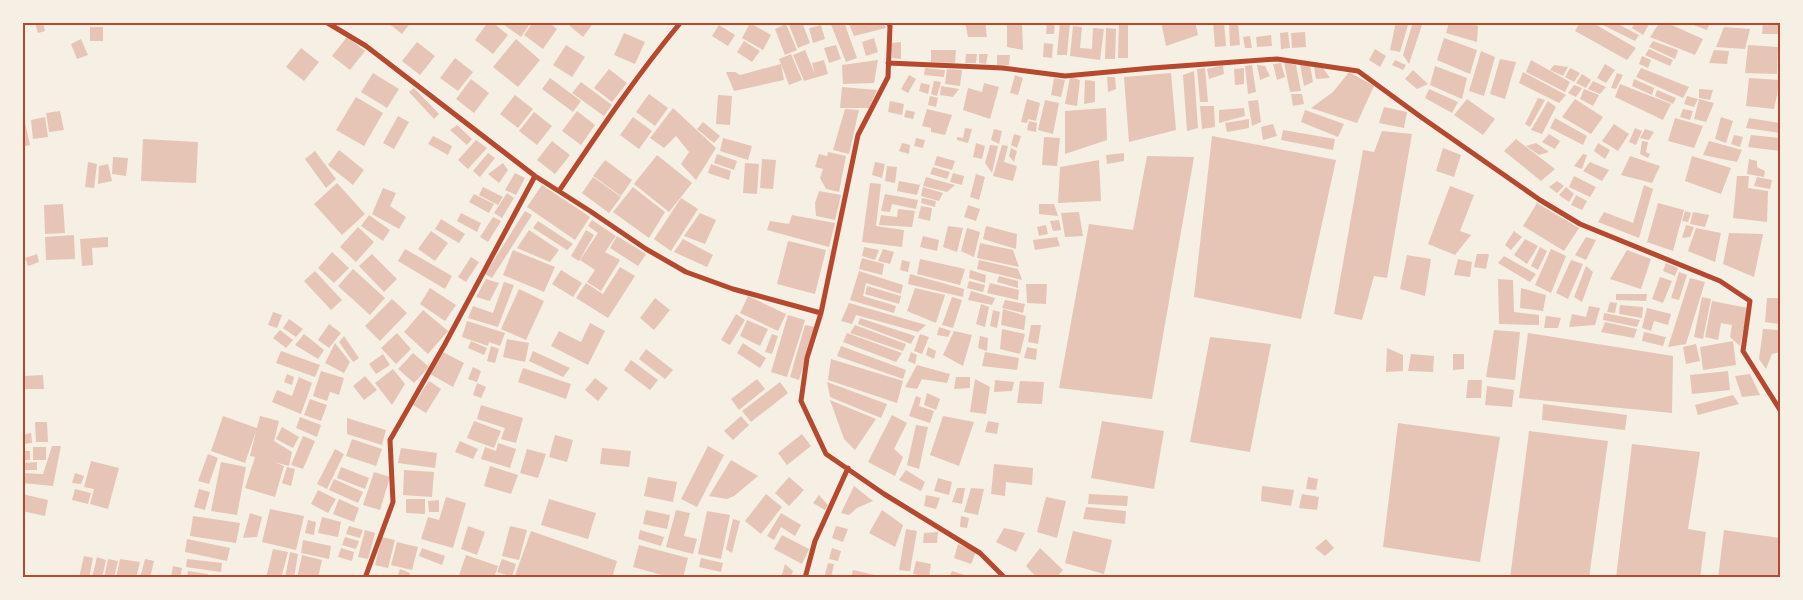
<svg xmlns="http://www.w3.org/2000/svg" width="1803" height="600" font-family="'DejaVu Sans',sans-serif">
<rect width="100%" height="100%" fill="#f6efe4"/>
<!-- building -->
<path fill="#e6c5b7" d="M35,22h8l2,9 -7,2z
M387,22h24l-9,12z
M488,22h4l16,13 -15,19 -18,-14z
M500,22h31l-10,15z
M533,22h15l9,7 -14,20 -19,-14z
M565,22h29l-11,15z
M788,22h14l8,21 -12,5z
M830,22h14l13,36 -11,4z
M848,22h35l3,6 -32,8z
M965,22h20l2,15h-19z
M1007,22h15l1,28 -16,-3z
M1047,22h8l-1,12h-8z
M1060,22h10l-3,33h-10z
M1119,22h9v36h-10z
M1161,22h34l3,13 -32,11z
M1213,22h11l2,24 -11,1z
M1229,22h9l2,23 -10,1z
M1396,22h13l-9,30 -10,-2z
M1413,22h10l-14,42 -6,-9z
M1449,22h17l12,4 -1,16 -31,-9z
M1580,22h11l45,26 -9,12 -52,-29z
M1597,22h17l25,13 -4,6z
M1635,22h15l-7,13 -11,-7z
M1660,22h5l38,17 -8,16 -45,-18z
M1686,22h24l-3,8z
M1763,22h17v12h-18z
M750,23l21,12 -8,15 -21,-12z
M786,24l11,26 -12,5 -10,-26z
M719,25l16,10 -7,11 -16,-10z
M821,25l4,14 -12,4 -4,-15z
M1073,26l9,1 -2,21 12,1 1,-21 11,1 -4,31 -30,-4z
M90,27h13v14h-13z
M1724,27l26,2 -5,20 -29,-2z
M1106,28l10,1 -1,30h-10z
M1288,32l2,16 -9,1 -1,-16z
M1305,32l1,15 -14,1 -1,-15z
M624,33l21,9 -10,22 -21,-9z
M1271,35l1,11 -15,1 -1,-10z
M1250,36l2,12h-7l-2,-11z
M347,37l18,14 -15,19 -18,-14z
M874,38l4,14 -12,4 -4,-14z
M1444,38l33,12 -7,24 -33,-14z
M81,39l7,16 -11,4 -6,-15z
M516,39l24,21 -22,27 -25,-20z
M744,41l16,10 -8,11 -15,-10z
M1653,41l25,9 -3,9 -26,-12z
M417,42l18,14 -15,19 -18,-14z
M901,42v17l-9,-1 -1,-15z
M1044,43l9,1 -1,14 -9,-1z
M566,45l19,12 -13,20 -19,-12z
M836,45l5,14 -12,4 -5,-15z
M1748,45l30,2 -1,27 -32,-1z
M301,48l18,14 -15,19 -18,-14z
M1375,49l11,7 -6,11 -11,-7z
M1649,49l24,11 -3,6 -25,-11z
M805,50l10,24 -3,-11 12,-3 4,14 -24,7 -11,-26z
M931,50h25l-1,13 -24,-1z
M1714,50l15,1 -2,13 -18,-1z
M1481,51l14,6 -11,39 -15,-5z
M791,54l11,26 -13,5 -8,-21 3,16 -50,11 -8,-19h9l5,3 41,-11 -2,-5z
M966,54h11l-1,9h-11z
M979,54h9l-2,10 -7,-1z
M997,55h13l-1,10h-12z
M1642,56l9,4 -3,8 -9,-4z
M455,58l18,14 -15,19 -18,-13z
M1500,59l16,3 -11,37 -15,-5z
M878,60l-4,23 -31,1 -1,-19z
M1395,60l11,5 -3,5 -11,-5z
M1531,60l39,22 -5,10 -39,-20z
M1284,62l12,3 5,26 -11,1z
M1281,63l4,14 -8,3 -4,-16z
M1300,64l10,1 3,17 -9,4z
M1605,64l10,6 -9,13 -9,-5z
M1223,65l1,9 -15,5 -2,-10z
M1252,65l4,27 -8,2 -3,-28z
M1257,65l8,1 5,10 -10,4z
M1554,65l14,2 -5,9 -13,-6z
M1435,66l32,12 -5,21 -32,-14z
M1314,67l9,1 7,10 -14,1z
M925,68l20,2 -1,7 -20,-2z
M1205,68l3,34h-8l-3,-33z
M1244,68v16l-9,1 -1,-16z
M1570,68l10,5 -6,9 -9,-5z
M1641,68l48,19 -6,11 -47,-21z
M609,69l18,14 -15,19 -18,-14z
M947,69l15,1 -2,16 -15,-2z
M1413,70l15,14 -11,5 -12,-10z
M1194,71l4,57 -11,3 -4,-56z
M1349,72l25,14 -17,37 -46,-15 22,-16z
M1523,72l43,23 -7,8 -40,-20z
M373,73l26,16 -12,19 -26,-16z
M1171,73l5,57 -47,12 -5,-65z
M1617,73l6,2 -7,14 -5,-1z
M1582,74l9,6 -5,8 -10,-5z
M909,75l7,4 -8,14 -7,-4z
M1015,75l8,3 -5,17 -8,-2z
M1070,77l10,3 -3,26 -12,-2z
M1107,77h8l1,12 -8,3z
M550,78l31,23 -8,11 -31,-23z
M1054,78l11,2 -4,17 -10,-2z
M1749,78l31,2 -6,29 -28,-3z
M471,79l18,14 -15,20 -18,-14z
M1634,79l20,9 -2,7 -20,-9z
M1085,80l10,1v21l-11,2z
M934,81l7,1 -4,14 -6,-2z
M1593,81l13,6 -6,7 -12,-5z
M581,82l31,23 -8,11 -32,-23z
M921,83l9,2 -2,9 -9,-3z
M984,83l15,4 -9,32 -27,-9 5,-22 14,4z
M1620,84l51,20 -8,16 -48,-23z
M1574,85l8,3 -6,9 -8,-4z
M941,86l18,3 -6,8 -13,-2z
M842,87l35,3 -8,18h-29z
M414,88l25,26 -5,5 -25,-27z
M1429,89l29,13 -6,11 -27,-15z
M1584,89l15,6 -6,11 -13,-7z
M1699,89l14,1 -3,10 -11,-2z
M1657,90l19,8 -3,6 -18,-8z
M649,94l19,14 -13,18 -19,-14z
M1291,94h11l2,10 -11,2z
M515,95l18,14 -15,19 -18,-14z
M718,95l14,1 -2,29 -14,-1z
M930,96l8,2 -2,9 -8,-2z
M1687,96l11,3 -4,8 -10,-3z
M356,97l27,16 -19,33 -28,-16z
M1538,98l7,2 -15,27 -5,-3z
M1027,99l13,4 -4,18 -8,-2 -1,4 -6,-1z
M1467,99l28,20 -12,16 -29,-20z
M1575,99l28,18 -12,17 -29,-17z
M1699,99l15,4 -8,19 -12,-3z
M1045,100l14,3 -6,31 -15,-4z
M1258,100l3,22 -9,4 -4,-25z
M890,101l14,3 -2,11 -14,-3z
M1548,101l8,6 -14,27 -11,-4z
M1200,106h14l1,21 -13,2z
M1384,107l23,5 -3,16 -25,-5z
M673,108l43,40 -20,32 -15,-16 8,-12 -13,-16 -12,12 -14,-10z
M1106,108l1,32 -42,14v-43z
M1244,108l1,8 -26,7v-13z
M845,109l14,1 -10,44 -16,-4z
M927,109l25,6 -7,20 -14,-3v-4l-9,-2z
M1683,109l10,2 -3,9 -10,-3z
M906,110l9,2 -2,7 -9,-2z
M1305,110l39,14 -6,13 -37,-15z
M60,111l4,19 -15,2 -3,-19z
M577,111l18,14 -14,20 -19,-14z
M534,112l18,14 -15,19 -18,-14z
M398,116l11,6 -15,27 -11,-6z
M45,117l3,20 -15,2 -2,-19z
M633,117l19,14 -13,18 -19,-14z
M1721,117l12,4 -7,22 -11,-4z
M24,118l6,27 -8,2v-28z
M1555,118l32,18 -4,9 -33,-17z
M1675,118l28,8 -9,22 -26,-7z
M1749,118l31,5v10l-34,-5z
M1249,119v9l-22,4 -2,-9z
M1029,121l8,2 -1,9 -9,-2z
M703,122l17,14 -6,7 -17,-14z
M1273,124l4,12 -14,4 -2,-13z
M1614,124l15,10 -11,17 -16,-10z
M457,125l15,14 -5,6 -17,-15z
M965,128l7,1 -4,14 -11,-3v-3l6,1z
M1635,128l7,3 -6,14 -7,-3z
M994,129l8,2 -3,13 -8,-4z
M1645,129l9,3 -5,8 -9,-2z
M1283,130l52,9 -2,11 -52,-10z
M1382,131l30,3 -25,144 -13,-2 -12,44 -28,-6 29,-164 11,2z
M1014,134l7,2 -4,12 -6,-3z
M1549,134l11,7 -5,8 -13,-7z
M1734,135l9,2 -3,10 -9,-3z
M1751,135l29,3v13l-32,-4z
M433,136l19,10 -4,9 -20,-11z
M1212,136l124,24 -35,159 -107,-22z
M1044,137l16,1 -3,28 -15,-1z
M723,138l29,8 -4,14 -28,-9z
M916,138l9,2 -2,8 -9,-2z
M143,139l55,3 -2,41 -55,-2z
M1516,139l39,30 -14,12 -37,-30z
M476,140l11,8 -19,21 -10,-9z
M552,141l18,14 -15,19 -18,-14z
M1642,141l6,1 -2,10 4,2 -2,4 -8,-4z
M1709,141l33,9 -5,12 -34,-7z
M902,143l8,2 -1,9 -10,-3z
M976,143l9,3 -3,13 -9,-2z
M1536,143l13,9 -10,3 -13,-9z
M1598,143l12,7 -5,9 -11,-8z
M990,145l8,1 -6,27 -7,-10z
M1002,145l6,1 -4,16 13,4 -4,15 -20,-5z
M1011,148l6,3 -3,11 -5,-6z
M1443,148l18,7 -7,22 -18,-6z
M339,150l25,20 -11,15 -25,-20z
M315,151l21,28 -10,9 -21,-29z
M828,152l18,4 -7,36 -13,-3 -6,-11 3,-9 -8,-2 4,-13 8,2z
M488,153l7,5 -15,19 -7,-6z
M1124,153v8l-17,3 -1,-9z
M717,154l20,7 -3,9 -20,-7z
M1583,154l4,1 -5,14 -8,-3z
M657,155l35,28 -23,29 -35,-28z
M937,156l18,5 -3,9 -18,-5z
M1147,156l47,1 -42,242 -93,-11 30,-164 44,6z
M1630,156l30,10 -8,17 -31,-8z
M1692,156l39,12 -10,26 -36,-13z
M113,157l15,1 -2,18 -14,-2z
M762,159l14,1 -3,29 -13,-1z
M1749,159l8,2v6l8,4 -1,6 -17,-3z
M605,160l27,20 -11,16 -28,-20z
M1099,160l2,41 -43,2 2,-36z
M88,162l9,2 -3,24 -9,-1z
M875,162l10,2 -3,14 -10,-3z
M1590,162l19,8 -7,11 -19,-10z
M503,163l5,7 -9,13 -11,-9z
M745,163l14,1 -2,30 -14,-1z
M108,164l4,17 -14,3 1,-18z
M711,164l20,7 -2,9 -21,-7z
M887,166l10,1 -2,16 -10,-2z
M933,167l17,5 -3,7 -17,-5z
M515,173l10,5 -9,17 -11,-5z
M953,173l11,3 -2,9 -12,-3z
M976,174l9,3 -6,23 -9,-3z
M1574,176l22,11 -6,10 -21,-10z
M1737,176h12l-1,12 20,3 -1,31 -34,-4z
M593,177l28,20 -12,16 -27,-20z
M926,177l29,8 -8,7 -24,-6z
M1757,177l15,3 -2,9 -16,-3z
M899,181l21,4 -3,10 -20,-4z
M1557,181l7,5 -7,7 -8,-6z
M337,183l28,31 -23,21 -28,-31z
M870,183l11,1 -5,42 28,4 -2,17 -40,-5z
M542,185l48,32 -15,23 -48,-33z
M1644,185l9,4 -14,49 -41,-16 6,-10 29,11z
M1450,186l24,9 -14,36 11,4 -16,20 -27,-11z
M483,187l20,10 -5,8 -19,-10z
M633,187l32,25 -16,26 -36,-26z
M923,187l20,6 -4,8 -18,-5z
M1566,187l8,7 -5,8 -10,-7z
M383,188l13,5 -6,13 16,11 -7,12 -27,-15z
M819,191l22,4 -6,25 -19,-4 -1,-13z
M507,193l7,5 -12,20 -8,-5z
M474,194l20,10 -5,9 -20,-11z
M885,194l33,6 -2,9 -24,-5 -2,8 -9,-1z
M1576,195l11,6 -5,9 -11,-5z
M681,198l17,11 -27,42 -17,-12z
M922,198l14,3 -1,6 -14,-4z
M1537,203l42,25 -15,23 -41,-25z
M1658,203l26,7 -11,41 -26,-9z
M63,204l2,29 -20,1 -1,-29z
M1039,204h15l4,12 -19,-2z
M968,205l12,4 -4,12 -12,-4z
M921,206l11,2 -2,13 -12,-3z
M898,209l17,2 -3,16 -33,-2 2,-10 16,2z
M525,211l7,4 -40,63 -7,-4z
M1685,211l6,2 -3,9 -6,-1z
M1079,212l4,24 -18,1 -4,-24z
M1693,212l16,3 -4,12 -15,-3z
M461,213l20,10 -4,9 -20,-11z
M700,213l16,7 -11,24 -21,-8z
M369,215l21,15 -7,11 -22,-15z
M792,215l43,8 -6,24 -62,-17 3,-9 19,3z
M493,217l8,4 -13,21 -8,-5z
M441,219l24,15 -6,9 -24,-14z
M592,220l24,16 -11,16 15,8 -19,31 -14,-9 8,-12 -15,-10 18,-27 -10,-7z
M1059,220l2,10 -8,1 -3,-10z
M538,221l35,23 -6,6 -34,-22z
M1046,225l2,9 -9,2 -2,-9z
M1686,225l8,2 -4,10 -8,1z
M948,226l15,2 -6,24 -14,-5z
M986,226l31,8 -1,15 -33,-10z
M358,227l16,15 -18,20 -16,-15z
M967,228l13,4 -6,25 -13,-6z
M1696,228l25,5 -6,29 -27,-11z
M529,230l30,20 -9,12 -33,-14z
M586,230l8,5 -15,26 -8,-5z
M431,231l17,12 -13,18 -17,-12z
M1514,231l8,6 -11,13 -6,-5z
M1729,233l34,1 -9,43 -31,-13z
M74,235l1,24 -29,1 -1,-23z
M617,236l29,18 -8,12 -28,-18z
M923,236l16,4 -2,11 -17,-4z
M108,237v10l-16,1 1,17 -11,1 -2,-27z
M1057,237l3,9 -25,4 -2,-10z
M1586,237l10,3 -10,20 -11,-5z
M683,239l30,16 -6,12 -33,-15z
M1525,239l13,7 -11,18 -13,-9z
M788,241l38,9 -11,44 -38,-10z
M980,243l33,7 6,17 -42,-9z
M864,247l15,3 -4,10 -13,-4z
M1540,247l7,4 -9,19 -7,-4z
M405,249l47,27 -7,13 -47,-28z
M883,249l11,3 -4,12 -12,-3z
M1551,249l15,7 -15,37 -16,-8z
M513,250l42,17 -11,25 -41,-17z
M1627,250l24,9 -10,30 -31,-10z
M332,252l17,16 -15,15 -16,-15z
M37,254l2,8 -11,4 -3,-8z
M372,254l25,25 -13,13 -25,-26z
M1477,254h12l-3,15 -12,-2z
M1407,255l24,4 -6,37 -25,-7z
M1504,256l32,18 -6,8 -32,-19z
M471,257l8,5 -13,20 -8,-5z
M862,258l22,6 -2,11 -23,-6z
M920,259l45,10 -5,16 -43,-11z
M1458,259l14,3 -2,15 -16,-2z
M902,260l8,2 -2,10 -8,-2z
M979,260l39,9 4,11 -45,-11z
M1571,260l12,4 -15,35 -12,-6z
M1666,263l12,5 -3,8 -12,-5z
M1586,266l7,6 -11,30 -8,-5z
M620,267l15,9 -27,42 -32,-20 10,-15 17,11z
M353,269l32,29 -15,17 -32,-29z
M561,270l21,13 -9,14 -21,-13z
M970,270l16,5 -1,8 -16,-5z
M315,271l27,29 -11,10 -27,-29z
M859,271l44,14 -2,9 -35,-11 -3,13 33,10 -2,7 -44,-13z
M1679,272l8,3 -8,25 -8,-2z
M910,274l54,15 -1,8 -55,-13z
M999,276l19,5v7l-21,-6z
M1660,277l12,4 -9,22 -11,-4z
M1690,278l15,4 -19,62 -18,3z
M486,279l13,4 -9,18 -14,-4z
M1498,279l15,1 1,32 25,3v10l-40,-1z
M969,281l16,4 -2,7 -16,-4z
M504,282l10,3 -16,42 -30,-9 5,-12 20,7z
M990,283l29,7 -1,10 -31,-7z
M1026,284h21l-1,20 -19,-1z
M867,286l34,10 -2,8 -34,-10z
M430,288l26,17 -11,16 -25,-17z
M915,288l30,7 -9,28 -29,-12z
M1521,288l25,7 -3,16 -23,-3z
M519,289l25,12 -18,39 -25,-11z
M971,291l24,7 -3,7 -24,-5z
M1616,294h31l-1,7 -30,-1z
M748,296l38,18 -8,17 -38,-18z
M952,297l10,3 -9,28 -11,-3z
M1702,297l9,2 -8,40 -9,-2z
M655,298l15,12 -16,20 -14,-12z
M1767,298h13l-1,26 -14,-2z
M392,299l15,14 -27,28 -15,-15z
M1005,300l20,4 -2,9 -21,-5z
M1712,301l36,7 -8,38 -10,-9 2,-12 -11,-2 -3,17 -13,-3z
M1610,302l7,1 -2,10 -8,-1z
M849,303l77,22 -8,7 -62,-17 -4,9 -11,-3z
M981,304l8,3 -4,20 -9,-3z
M1620,305l23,2 -1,11 -23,-4z
M1589,306l11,2 -5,17 -26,2 3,-13 14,3z
M1647,308l24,6 -3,11 -14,-4 -3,10 -9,-3z
M1003,309l23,7 -2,14 -23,-5z
M423,310l25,21 -20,23 -24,-22z
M993,310l7,2 -3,16 -7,-2z
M273,312l9,3 -5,13 -9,-3z
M1604,313l36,7 -3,7 -34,-7z
M736,314l9,6 -15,25 -9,-5z
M788,315l17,5 -18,57 -16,-5z
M1546,316l15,2 -3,10h-14z
M860,318l55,18 -4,8 -53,-20z
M289,319l14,10 -7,8 -13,-9z
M747,320l21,9 -8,17 -20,-10z
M467,321l38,12 -5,13 -11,-4 -1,4 -26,-9z
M1605,322l32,7 -3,9 -33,-6z
M590,323l15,8 -17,34 -37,-19 8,-15 22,11z
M329,324l12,9 -12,15 -11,-8z
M805,325l10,2 -16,53 -9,-3z
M855,325l51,19 -3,7 -53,-18z
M1031,325h10l-3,19 -10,-2z
M939,327l12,4 -3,6 -11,-2z
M1002,329l23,5 -5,20 -20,-5z
M1763,329l17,1v22l-8,2 -6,15 -7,-10z
M280,330l13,10 -7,8 -13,-10z
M1494,330l26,2 -5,48 -29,-3z
M954,331l18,4 -9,31 -20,-11z
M1644,332l22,5 -3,9 -21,-5z
M397,333l14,16 -15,15 -15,-16z
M847,333l55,20 -6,9 -53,-20z
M1528,333l145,23 -1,57 -153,-15z
M304,334l20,16 -6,9 -23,-14z
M772,334l6,2 -6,18 -7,-2z
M920,334l9,3 -7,17 -8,-3z
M344,336l15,22 -6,4 -14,-20z
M980,336l8,2 -1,13 -9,-3z
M1210,337l61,7 -21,108 -60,-10z
M507,339l22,4 -4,19 -22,-5z
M471,341l16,7 -3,7 -16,-7z
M1733,341l3,24 -33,5 -3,-23z
M335,343l15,19 -6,11 -19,-10z
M743,343l23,15 -6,10 -23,-15z
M1696,344l4,17 -14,3 -3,-17z
M491,346l8,3 -4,14 -8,-2z
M841,346l65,24 -3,9 -66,-23z
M928,347l8,4 -2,8 -8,-4z
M1027,347l10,2 -1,11 -12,-2z
M1387,348l16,7v16l-17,1z
M646,349l27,21 -8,9 -26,-20z
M281,351l39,14 -5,12 -39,-14z
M533,351l37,17 -7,9 -34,-16z
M443,352l21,11 -11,24 -23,-13z
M911,352l6,3 -2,9 -7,-3z
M985,352l34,6 -2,12 -35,-4z
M413,353l16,14 -15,16 -16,-14z
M383,354l7,11 -14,9 -7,-10z
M1411,354l23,2 -1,16 -25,-1z
M1453,354h11v15l-11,1z
M831,359l72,22 -6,22 -69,-23z
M631,360l27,20 -8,10 -26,-20z
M917,365l33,9 -3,9 -25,-4 -5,10 -12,-2z
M473,367l8,4 -4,11 -9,-3z
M523,368l48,16 -5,15 -48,-17z
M393,369l12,15 -13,21 -17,-22z
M321,371l23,7 -5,17 -9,-3 -3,9 -14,-5z
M1728,371l2,19 -38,4 -2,-19z
M287,374l7,3 -2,8 -8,-3z
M1750,374l10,21 -18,2 -7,-21z
M43,375l1,14h-20l-1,-13z
M365,376l12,14 -13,10 -11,-14z
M299,377l13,6 -11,31 -29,-12 5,-12 15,6z
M956,377h14v11l-16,1z
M595,378l13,10 -10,13 -13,-11z
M757,379l8,10 -26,21 -8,-11z
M975,379l15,8 -4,27 -16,-2z
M995,380l19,2 -2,9 -18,1z
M1468,380h14l-1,18h-15z
M429,381l12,8 -15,24 -13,-8z
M1020,381l24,1 -2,22 -25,-1z
M780,382l8,11 -37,29 -9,-11z
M827,382l60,22 -6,14 -51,-21z
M477,383l9,4 -5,11 -8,-3z
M1487,386l27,4 -2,17 -27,-2z
M927,393l13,6 -4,11 -12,-5z
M1733,395l6,9 -41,11 -3,-10z
M916,396l5,2 -2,8 15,5 -4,12 -21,-7z
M310,399l17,6 -6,16 -17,-6z
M830,400l46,19 -21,31 -11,-11z
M1543,404l84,11 -2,15 -83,-10z
M481,405l42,13 -7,25 -15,-4 4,-11 -28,-9z
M892,415l15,8 -13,26 9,8 -8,19 -27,-14z
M223,416l34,12 3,-12 19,5 -5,20 18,11 -3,14 -15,-4 10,4 -9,31 -30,-9 10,-31 -5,-1 6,-25 -11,32 -34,-12z
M741,416l8,9 -16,15 -9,-9z
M943,416l31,6 -15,44 -29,-11z
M300,417l21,8 -4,12 -21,-9z
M347,418l39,12 -4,15 -35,-11z
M474,421l27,10 -7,17 -27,-10z
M988,421l11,2 -2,11 -12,-2z
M1102,421l62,10 -10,58 -63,-11z
M35,422h12l1,20h-12z
M1398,423l102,14 -20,125 -97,-15z
M916,425l12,2 -9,42 -12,-4z
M282,427l17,10 -6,11 -17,-9z
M1529,431l79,10 -19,137h-79z
M31,433l1,10 -10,1v-9z
M802,434l9,12 -24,19 -9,-12z
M555,435l18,5 -6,22 -18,-5z
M303,436l12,5 -12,28 -12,-4z
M352,439l30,10 -6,17 -30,-10z
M460,441l18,8 -5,10 -18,-7z
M498,443l18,6 -6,19 -29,-9 4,-12 11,4z
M1632,444l68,8 -12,77 18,3 -6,46h-84z
M52,446h9l-8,40 -31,-3v-10l21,1z
M708,446l16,9 -27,52 -16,-8z
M33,447h13v13h-13z
M401,448l36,5 -2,15 -37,-5z
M602,448l29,3 -2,16 -29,-3z
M335,449l9,5 -17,35 -10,-5z
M527,449l19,5 -8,24 -18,-5z
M22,451h8v9h-8z
M208,454l10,4 -9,26 -11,-3z
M731,460l27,16 -24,20 -7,3 -18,-3z
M91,461l28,7 -11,41 -18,-5 4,-15 -10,-2z
M37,462v8h-15v-7z
M221,462l25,5 -9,48 -26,-4z
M994,464l39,4 -1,17 -26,-3 -1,14 -14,-2z
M490,466l28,9 -7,19 -27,-8z
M287,467l8,2 -4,17 -9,-3z
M341,467l28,11 -4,11 -28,-11z
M404,470l30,2 -2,25 -29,-2z
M906,470l19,12 -4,9 -22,-11z
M374,472l16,5 -10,33 -17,-5z
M75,473l9,3 -3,8 -9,-1z
M648,477l29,5 -4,20 -29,-6z
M789,477l15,13 -15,16 -14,-13z
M1308,477l10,2 -2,11 -10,-1z
M938,478l14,4 -3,13 -15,-4z
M334,479l29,13 -5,11 -29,-13z
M854,486l19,15 -16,7 -8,7 -8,-2z
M1262,486l32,4 -3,16 -30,-5z
M957,488h8l-3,16 -10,-2z
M971,488l13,1 -6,26 -14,-3z
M75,489l16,4 -3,11 -16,-4z
M199,489l11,3 -5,18 -11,-3z
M318,490l18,9 -8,14 -17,-9z
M22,494l26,6 -3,16 -23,-5z
M766,494l16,13 -21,27 -16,-13z
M1089,494l39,2 -1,10 -39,-2z
M1302,494l17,3 -2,13 -18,-2z
M819,495l9,10 -3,5 -12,-7z
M926,495l14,3 -4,11 -12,-3z
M446,497l20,6 -13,45 -32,-9 7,-22 11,3z
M1046,497l20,4 -9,37 -20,-6z
M339,499l20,9 -5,14 -21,-8z
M406,499h19v15l-19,-1z
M549,499l47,14 -8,26 -47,-14z
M439,500v12h-10l-1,-11z
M1086,507l40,4 -1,13 -42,-5z
M270,509l34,7 -8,34 -34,-8z
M646,510l24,5 -3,14 -24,-5z
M676,510l14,3 -6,23 13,3 -4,15 -27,-7z
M882,510l21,15 -8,22 -26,-14z
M707,511l23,4 -9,44 -23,-5z
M250,513l12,4 -5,20 -14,1z
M781,513l20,12 -6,11 -14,-9 -7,13 -7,-4z
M193,516l47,7 -4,20 -46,-7z
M961,516l8,2 -2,10 -7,-1z
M322,517l19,5 -3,15 -20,-4z
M733,519l7,2 -8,32 -6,-4z
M308,520l8,2 -2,13 -9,-2z
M349,526l14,4 -3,8 -14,-4z
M468,526l17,6 -8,23 -16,-6z
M510,526l17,4 -8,30 -17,-4z
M836,526l12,3 -5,13 -11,-4z
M1004,528l21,5 -9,19 -20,-10z
M906,529l11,2 -7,40 -11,-1z
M365,530l10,3 -7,26 -10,-2z
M640,530l24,7 -3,9 -23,-7z
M1724,530l56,8v40h-62z
M531,531l86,30 -5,17h-98z
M1073,531l39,9 -8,34 -39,-11z
M938,532l-1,11h-14l1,-10z
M782,535l27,14 -7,15 -28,-15z
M345,537l14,4 -3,8 -14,-4z
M382,537l13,3 -7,28 -13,-3z
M187,539l43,9 -3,13 -42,-9z
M1326,539l8,9 -9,8 -10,-8z
M303,540l28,6 -2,13 -28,-6z
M397,542l21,5 -6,23 -21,-5z
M958,544l18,8 -5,12 -17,-6z
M639,545l49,13 -5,20h-10l-40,-11z
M341,548l13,4 -2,9 -14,-4z
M422,548l23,8 -3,9 -23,-9z
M832,548l9,3 -3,10 -9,-2z
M1040,548l23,22 -7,8h-19l-11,-12z
M273,549l15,3 -7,26h-15z
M290,552l8,2 -4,24h-9z
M302,555l20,5 -4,18h-21z
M466,555l32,11 -4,12h-36z
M84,556l9,2 -4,20h-10z
M97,557l9,3 -4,18h-10z
M701,558l22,5 -2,9 -22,-5z
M108,559l10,2 -4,17h-10z
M120,559l20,3 -4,16h-20z
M145,559l9,2 -4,17h-10z
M187,559l35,4 -1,9 -35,-5z
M502,559l14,5 -4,13 -15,-5z
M916,561l15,3 -2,13 -16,-3z
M828,563l6,1 -3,14h-7z
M785,564l8,7 -3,7h-9z
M173,566l9,2 -2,10 -9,-1z
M400,569l10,4 -2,5h-11z
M853,570l30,7v1h-32z
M188,571l20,3v4h-21z
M952,571l19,6v1h-22z"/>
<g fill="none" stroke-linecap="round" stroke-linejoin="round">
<!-- minor -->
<path stroke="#b5482f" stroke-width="5" d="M326,22l40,24 169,130 55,35 56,38 40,23 47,17 88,24
M888,22l2,4 -2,51 -30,58 -37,178 -14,45 -6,43 25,53 58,40 96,59 25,25
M888,63l115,5 62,8 87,-8 125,-9 81,12 63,46 119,83 40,24 140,57 30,20 -7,50 37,59
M559,191c39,-58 77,-115 122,-169
M365,578l28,-76 -3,-62 55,-96 90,-168
M805,578l10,-37 33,-73"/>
</g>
<!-- border -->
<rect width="1803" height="600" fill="none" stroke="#f6efe4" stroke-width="48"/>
<rect x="24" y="24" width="1755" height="552" fill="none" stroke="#b5482f" stroke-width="2"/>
</svg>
